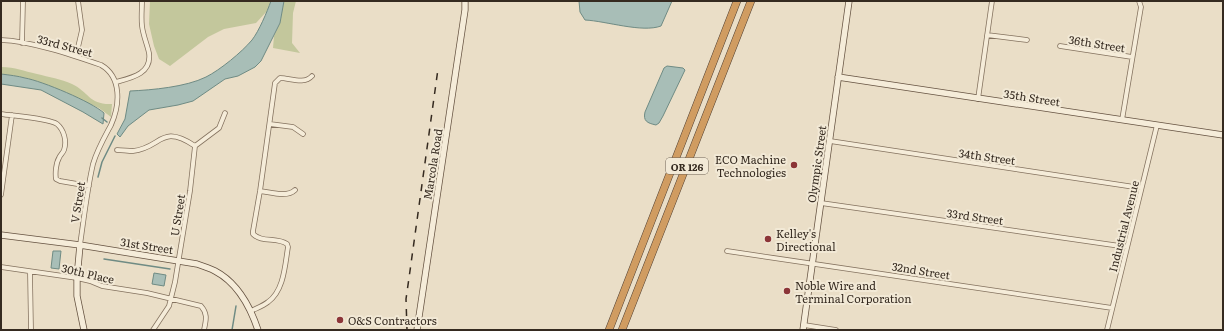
<svg xmlns="http://www.w3.org/2000/svg" width="1224" height="331" font-family="Literata,serif">
<rect width="100%" height="100%" fill="#eadec7"/>
<!-- green -->
<path fill="#c3c79c" d="M150,1h121l-3,9 -12,13 -32,6 -16,8 -38,29 -11,-7 -5,-13 -5,-22z
M284,1h12l-3,12 -1,30 8,10 -27,-5 1,-12 6,-13z
M1,67c15,0 22,4 36,7 12,3 24,5 35,10 17,8 17,21 40,20l-1,13 -12,-9 -38,-17 -35,-13 -25,-4z"/>
<!-- water -->
<path fill="#a8beb7" stroke="#6f8b84" d="M271,1h13l-4,22 -19,38 -6,6 -17,9 -13,3 -32,22 -15,4 -29,5 -21,16 -8,11 -3,-3 8,-15 5,-28c22,-1 56,-4 76,-14 14,-7 36,-25 46,-37 7,-9 15,-28 19,-39z
M579,1h93l-11,25c-19,7 -55,-5 -76,-6l-5,-8z
M667,66l16,2 2,2 -22,46 -4,7 -3,2c-9,-2 -13,-4 -11,-13l19,-44z
M1,74c8,1 17,2 24,4 17,3 67,24 79,35l-1,11 -20,-12 -42,-22 -40,-6z
M53,251h8l-2,18 -8,-1z
M154,273l12,2 -2,11 -12,-2z"/>
<g fill="none" stroke-linecap="round" stroke-linejoin="round">
<!-- stream -->
<path stroke="#6f8b84" stroke-width="1.5" d="M102,118l5,4
M98,177l4,-15 13,-26
M104,259l66,10
M232,330l4,-24"/>
<defs>
<path id="street" d="M987,35l40,5
M1,40c30,1 71,15 100,25 21,12 19,40 10,60 -7,13 -14,25 -18,39 -6,26 -9,54 -13,81
M22,43l1,-42
M1060,46l72,11
M76,56l6,-26 -4,-29
M116,82c15,-4 36,-8 33,-29 -2,-9 -6,-18 -7,-27 -1,-8 0,-17 0,-25
M978,99l14,-98
M1,114c13,2 46,4 56,10 7,6 10,17 7,26 -1,3 -4,5 -5,8 -3,5 -4,15 -3,21l4,2 29,5
M1122,120l19,-113 -2,-6
M270,124l23,3 10,7
M830,141l311,47
M195,146l24,-18 6,-15
M117,150c5,0 11,1 16,1 29,-3 27,-28 62,-5
M260,191c10,1 27,7 35,-1
M1,195l11,-80
M821,203l306,44
M727,251l385,57
M1,267l76,11 13,3 12,5 45,7 54,13c7,8 5,14 3,24
M30,272l1,58
M251,311c6,-3 12,-5 17,-9 16,-11 17,-37 20,-55l-1,-3c-10,-7 -25,-1 -34,-10v-3l7,-40 15,-108 5,-5c10,0 24,7 32,-2
M804,325l32,5
M153,330l16,-24 6,-24 15,-91 5,-45
M1107,330l50,-205"/>
<path id="secondary" d="M838,77l385,58
M1,235l79,10 117,19c6,2 12,4 18,7 23,12 35,35 43,59
M80,245l-3,33v18l7,34
M417,330l48,-320v-9
M803,330l46,-329"/>
<path id="highway" d="M609,330l128,-329
M622,330l129,-329"/>
</defs>
<!-- street casing -->
<use href="#street" stroke="#83715e" stroke-width="5.5"/>
<!-- secondary casing -->
<use href="#secondary" stroke="#655241" stroke-width="7"/>
<!-- highway casing -->
<use href="#highway" stroke="#524032" stroke-width="8"/>
<!-- street -->
<use href="#street" stroke="#f5ecd9" stroke-width="4"/>
<!-- secondary -->
<use href="#secondary" stroke="#f5ecd9" stroke-width="5.5"/>
<!-- highway -->
<use href="#highway" stroke="#d09c61" stroke-width="7"/>
<!-- rail -->
<path stroke="#352a20" stroke-width="1.5" stroke-dasharray="7 7" stroke-linecap="butt" d="M407,330l-1,-31 3,-21 29,-209"/>
</g>
<!-- markers -->
<g fill="#8c3538" stroke="#f2e9d6" stroke-width="1.5">
<circle cx="794" cy="165" r="4"/>
<circle cx="768" cy="239" r="4"/>
<circle cx="787" cy="291" r="4"/>
<circle cx="340" cy="320" r="4"/>
</g>
<g text-anchor="middle" dominant-baseline="central" stroke-width="4" stroke-linejoin="round" paint-order="stroke">
<!-- shield labels -->
<rect fill="#f2e9d6" stroke="#6e6357" stroke-width="1" x="666" y="158" width="42" height="16" rx="3"/>
<g font-size="10" font-weight="bold" fill="#352a20">
<text x="687" y="166">OR 126</text>
</g>
<!-- street labels -->
<g font-size="11" fill="#352a20" stroke="#f2e9d6">
<text transform="translate(1097 43) rotate(9)">36th Street</text>
<text transform="translate(65 45) rotate(15)">33rd Street</text>
<text transform="translate(1032 97) rotate(9)">35th Street</text>
<text transform="translate(987 156) rotate(8)">34th Street</text>
<text transform="translate(432 164) rotate(-81)">Marcola Road</text>
<text transform="translate(816 164) rotate(-82)">Olympic Street</text>
<text transform="translate(77 202) rotate(-81)">V Street</text>
<text transform="translate(177 215) rotate(-81)">U Street</text>
<text transform="translate(975 216) rotate(8)">33rd Street</text>
<text transform="translate(1123 226) rotate(-76)">Industrial Avenue</text>
<text transform="translate(147 245) rotate(9)">31st Street</text>
<text transform="translate(921 270) rotate(9)">32nd Street</text>
<text transform="translate(88 273) rotate(13)">30th Place</text>
</g>
<!-- poi labels -->
<g font-size="11" fill="#352a20" stroke="#f2e9d6" text-anchor="start">
<text x="786" y="159" text-anchor="end">ECO Machine<tspan x="786" dy="13">Technologies</tspan></text>
<text x="776" y="233">Kelley's<tspan x="776" dy="13">Directional</tspan></text>
<text x="795" y="285">Noble Wire and<tspan x="795" dy="13">Terminal Corporation</tspan></text>
<text x="348" y="320">O&amp;S Contractors</text>
</g>
</g>
<!-- border -->
<rect width="1224" height="331" fill="none" stroke="#352a20" stroke-width="4"/>
</svg>
